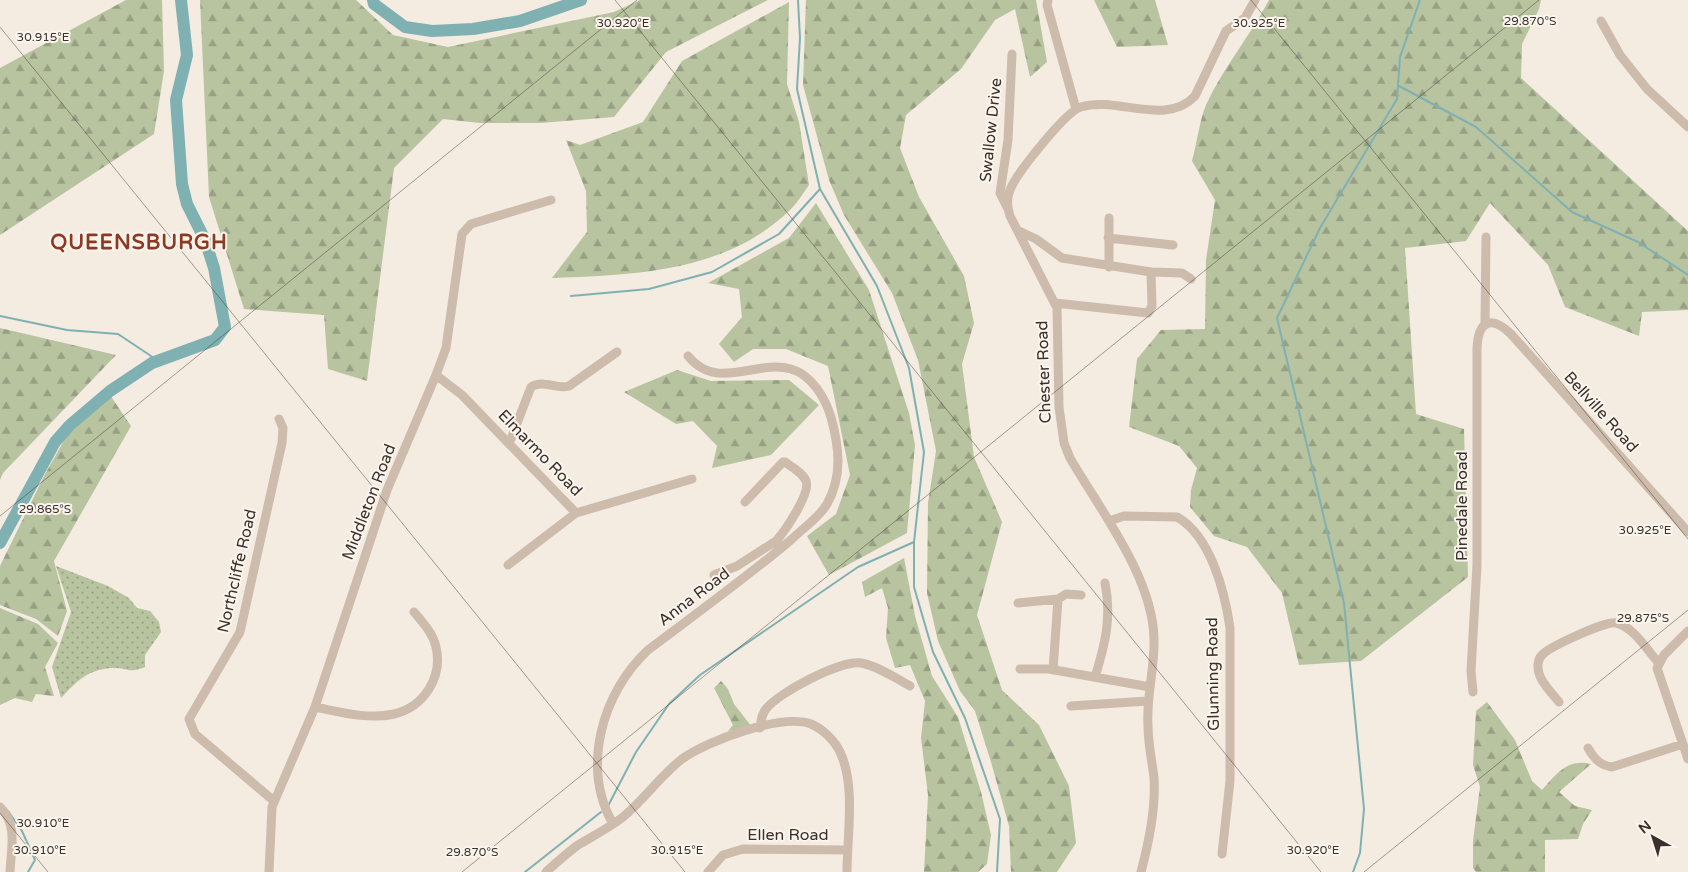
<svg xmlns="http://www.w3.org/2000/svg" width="1688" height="872" font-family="'Varela Round',sans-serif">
<defs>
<pattern id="grass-dots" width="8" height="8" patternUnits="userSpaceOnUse" patternTransform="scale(1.25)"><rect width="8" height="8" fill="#b8c4a0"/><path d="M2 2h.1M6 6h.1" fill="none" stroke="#97a083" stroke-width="1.8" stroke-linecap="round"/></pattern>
<pattern id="forest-firs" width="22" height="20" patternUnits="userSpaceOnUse" patternTransform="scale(1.25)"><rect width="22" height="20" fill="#b8c4a0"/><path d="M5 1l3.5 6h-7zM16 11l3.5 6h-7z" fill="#97a083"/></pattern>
</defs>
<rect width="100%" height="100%" fill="#f4ebe1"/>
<!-- grass -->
<path fill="url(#grass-dots)" d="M56,566l52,20 21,12 8,10 13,3 9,11 2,10 -16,23v12c-16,7 -18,0 -34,1 -24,2 -34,13 -50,30l-9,-31 19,-55z"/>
<!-- forest -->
<path fill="url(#forest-firs)" d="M126,0h36l2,71 -10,63 -154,101v-167z
M200,0h156l37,35 55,12 166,-35 26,-12h128l-102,52 -52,65 -74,6h-60l-37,-4 -49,49 -27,213 -39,-12 -4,-54 -80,-6 -35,-112z
M806,0h230l11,62 -17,15 -15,-68 -20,11 -34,49 -55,46 -6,33 19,49 45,79 10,47 -12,41 12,93 28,65 -25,93 25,75 37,35 30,61 7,57 -19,29h-46l-2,-46 -18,-64 -16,-51 -15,-20 -22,-50 -11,-48 1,-90 8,-52 -18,-91 -26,-67 -48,-78 -15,-35 -26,-95z
M1094,0h61l13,45 -51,2z
M1269,0h272l-2,9 -17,35 -1,34 167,153v79l-46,2 -3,24 -74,-29 -17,-42 -58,-62 -24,38 -61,7 11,166 48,15 4,148 -107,84 -62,4 -17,-72 -35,-46 -33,-11 -24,-29 1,-17 6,-22 -18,-22 -50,-19 8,-68 24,-29 44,-1 1,-69 9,-60 -23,-39c5,-18 7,-39 14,-56 17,-37 44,-69 63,-105z
M789,2l-2,82 12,38 10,63c-6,8 -11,17 -18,24 -64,63 -155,66 -239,69l35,-46 -1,-41 -20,-51 14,5 63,-23 39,-61z
M816,203l53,87 40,123 6,32 -8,88 -78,42 -22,-39 29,-22 14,-39 -22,-109 -42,-17h-33l-19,13 -15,-18 23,-27 -3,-28 -31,-6 81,-45z
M0,328l116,27 -113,118 -3,7z
M677,370l34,11 78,-1 30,25 -48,50 -59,13 5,-22 -24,-25 -17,3 -52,-32z
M110,395l21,31 -77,135 13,50 -9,25 -22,-17 -36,-14v-39l44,-90 22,-39z
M904,558l11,58 17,60 26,41 23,75 10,43 -4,29 -9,8h-54l4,-77 -7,-57 4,-37 -15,-36 -15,3 -9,-30 2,-30 -6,-20 -17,9 -3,-15z
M0,608l38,16 20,19 -13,24 9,29 -18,-2 -4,8 -17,-4 -15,7z
M721,681l7,8 6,15 18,23 -24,4 5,-6 -19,-37z
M1487,702l28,38 17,41 10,9c14,-16 26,-32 49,-26l-32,28 16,14 17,4 -9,14 -5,15 -33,1v32h-69l-3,-4v-27l7,-54 -7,-22 3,-54z"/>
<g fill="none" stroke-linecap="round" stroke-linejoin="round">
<!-- stream -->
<path stroke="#7fb0b2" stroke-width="2" d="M798,0l2,38 -3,51 23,100 57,97 32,82 15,84 -10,90v45l19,65 32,66 35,101 -3,53
M1399,86l77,41 96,85 66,30 50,33
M571,296l78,-7 63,-17 67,-38 41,-45
M0,316l67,14 51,4 39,26
M608,806l28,-54 33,-48 31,-29 158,-108 56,-25
M8,811l14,20 13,29 -7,12
M525,872l76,-60
M1353,872l7,-19 4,-44 -20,-206 -67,-285 43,-90 77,-129 3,-42 20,-57"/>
<!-- river -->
<path stroke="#7fb0b2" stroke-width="12" d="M373,0l1,4 31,23 27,4 41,-2 47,-8 61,-21
M0,543l55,-101 15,-17 40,-34 42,-28 63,-23 10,-13 -11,-59 -9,-28 -18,-36 -5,-20 -6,-84 11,-45 -6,-55"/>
<!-- minor -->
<path stroke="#cdbbac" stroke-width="9" d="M1048,0l-1,5 29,104
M1601,21l19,34 27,34 41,38
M1007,207l-7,-14 8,-53 4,-86
M1109,218v49
M1019,231l17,8 26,19 89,14 1,34 -4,7 -93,-10
M1108,238l65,7
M1151,272l31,1 9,6
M1485,324l1,-87
M436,375l26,20 114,118 116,-34
M509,444l22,-57c13,-8 25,3 38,-1l48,-34
M745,502l38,-40h2c7,5 18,11 21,19 5,12 -21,50 -30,60l5,7
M1109,521l15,-5 53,1c34,19 48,76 53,111v153l-8,73
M508,565l68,-52
M714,575l23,-9 39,-25
M1018,603l40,-4 8,-5 15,1
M1688,631l-24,24 -7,13 31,91
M1020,669h29l101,18
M1053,670l5,-71
M1095,677c10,-32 17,-60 10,-94
M1473,692l-2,-21 6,-106v-216c1,-27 13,-35 34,-15l177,198
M1559,702c-8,-10 -22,-23 -21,-37 0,-4 1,-7 4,-10 7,-8 65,-35 74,-32 18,4 31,27 42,39
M1071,706l77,-5
M315,707c25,5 53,13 79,7 30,-7 49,-37 42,-67 -3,-14 -13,-24 -22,-35
M760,728c1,-7 1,-13 6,-19 12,-16 74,-49 95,-46 17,3 34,15 49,23
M1588,748c6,10 11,17 24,19l71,-23
M274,801l-79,-67 -6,-15 51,-87 42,-189 1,-15 -4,-9
M0,807c18,18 11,41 10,65
M613,824c-32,-57 -11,-131 35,-174 49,-37 98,-72 144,-111 11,-11 27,-21 35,-35 16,-29 12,-57 4,-87 -6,-19 -19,-42 -40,-48 -35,-10 -74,23 -103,-13
M269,872l3,-65 43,-100 72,-217 49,-115 10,-27 16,-114 9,-10 80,-24
M546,872c10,-9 21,-19 32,-27 15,-9 31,-17 45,-28 21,-17 37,-41 59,-58 25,-18 99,-46 129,-35 12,5 24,17 29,28 16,33 7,84 7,120
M708,872l15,-17 20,-6 104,1
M1141,872c8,-30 15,-63 13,-94 -2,-17 -6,-35 -6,-52 -2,-30 7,-58 6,-87 -1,-62 -54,-129 -84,-181l-6,-15 -5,-36 -2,-99 -47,-92c-3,-9 -4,-17 0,-26 6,-16 56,-79 71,-83 36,-11 85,20 114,-11l31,-65 19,-13 10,-18"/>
</g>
<!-- ticks -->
<path fill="none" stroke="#3b302b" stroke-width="1" stroke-opacity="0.45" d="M615,0l706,872M1251,0l437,539M0,27l685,845M0,516l637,-516M0,813l48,59M462,872l1077,-872M1364,872l324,-262"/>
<g text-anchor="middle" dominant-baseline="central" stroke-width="4" stroke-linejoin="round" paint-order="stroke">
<!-- street labels -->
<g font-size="16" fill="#3b302b" stroke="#fbf5ee">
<text transform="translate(991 130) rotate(-84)">Swallow Drive</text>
<text transform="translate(1044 372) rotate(-92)">Chester Road</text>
<text transform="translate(1601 412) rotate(48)">Bellville Road</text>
<text transform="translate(540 453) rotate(46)">Elmarmo Road</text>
<text transform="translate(369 502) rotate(-69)">Middleton Road</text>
<text transform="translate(1462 506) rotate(-90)">Pinedale Road</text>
<text transform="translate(237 571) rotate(-77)">Northcliffe Road</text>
<text transform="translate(694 597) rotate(-37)">Anna Road</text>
<text transform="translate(1213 674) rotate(-91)">Glunning Road</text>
<text x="788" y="835">Ellen Road</text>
</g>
<!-- district labels -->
<g font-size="21" font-weight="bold" letter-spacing="1" fill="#8c3b22" stroke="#fbf5ee">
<text x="139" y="242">QUEENSBURGH</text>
</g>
</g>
<g font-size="12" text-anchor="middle" fill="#3b302b" stroke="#fbf5ee" stroke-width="4" stroke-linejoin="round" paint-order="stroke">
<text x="1530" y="25">29.870°S</text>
<text x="623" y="27">30.920°E</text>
<text x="1259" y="27">30.925°E</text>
<text x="43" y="41">30.915°E</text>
<text x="45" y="513">29.865°S</text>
<text x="1645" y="534">30.925°E</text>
<text x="1643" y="622">29.875°S</text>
<text x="43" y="827">30.910°E</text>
<text x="40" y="854">30.910°E</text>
<text x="677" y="854">30.915°E</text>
<text x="1313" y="854">30.920°E</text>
<text x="472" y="856">29.870°S</text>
</g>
<!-- north arrow -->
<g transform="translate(1653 837) rotate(321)" stroke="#fbf5ee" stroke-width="4" paint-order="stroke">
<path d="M0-4L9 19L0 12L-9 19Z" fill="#3b302b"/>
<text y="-8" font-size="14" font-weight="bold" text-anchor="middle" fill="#3b302b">N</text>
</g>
</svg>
